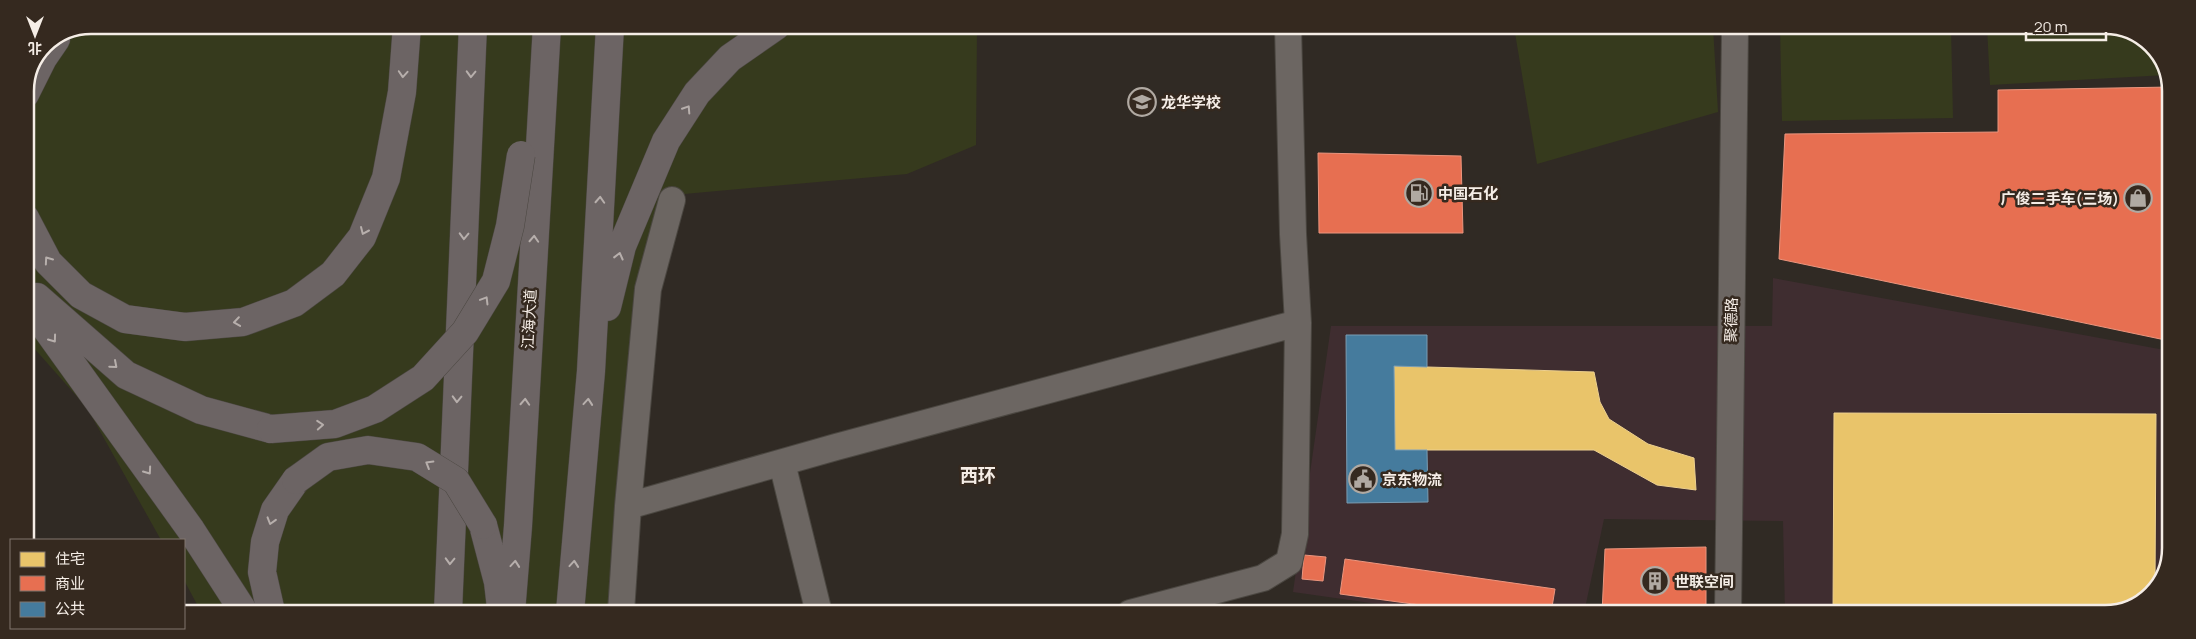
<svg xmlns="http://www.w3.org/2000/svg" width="2196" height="639" font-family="Manrope,'Noto Sans SC',sans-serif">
<rect width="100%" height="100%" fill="#302a24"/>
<!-- commercial -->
<path fill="#3f2d30" d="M1773,278l397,73 -1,214 -24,35 -40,14h-320l-2,-93 -179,-2 -20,94h-143l-148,-21 38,-266h441z"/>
<!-- green -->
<path fill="#363a1d" d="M91,25l886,1 -1,119 -69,29 -245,22 -47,416h-414l-17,-32v-40h-23l-74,-132 -62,-70v-247l20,-47z
M1514,27h199l5,85 -181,52z
M1780,27h171l2,91 -171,3z
M1987,27h135l33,21 11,27 -176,10z"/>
<!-- homes -->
<path fill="#e9c46a" stroke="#edd08f" d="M1394,366l200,6 6,30 9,17 39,25 46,14 2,32 -39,-5 -63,-35h-199z
M1834,413l322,1 -1,172 -10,14 -40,14h-272z"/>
<!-- shops -->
<path fill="#e76f51" stroke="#eb957e" d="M2171,87l-1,254 -391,-82 6,-125 213,-2v-42z
M1318,153l143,3 2,77h-144z
M1706,547v67l-104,-1 3,-64z
M1304,555l22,2 -3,24 -21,-2z
M1345,559l210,30 -4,24h-72l-139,-19z"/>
<!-- public -->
<path fill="#457b9d" stroke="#7a9db3" d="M1346,335h81v32l-33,-1 1,84h32l1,52 -81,1z"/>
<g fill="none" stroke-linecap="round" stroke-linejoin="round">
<defs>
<path id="minor" d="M672,200l-24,89 -20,217 208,-59 462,-124
M782,463l37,150
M621,612l7,-106
M1130,613l133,-35 26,-16 6,-28 3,-211 -5,-89 -5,-208
M1728,614l7,-587"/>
<path id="trunk" d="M25,94l18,-36 13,-19
M25,218l23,44 33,33 44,24 60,8 58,-5 51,-19 39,-29 29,-37 24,-59 16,-86 5,-67
M37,297l89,78 75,35 70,19
M25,299l166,231 53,82
M607,307l15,-61 44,-105 31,-48 33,-35 46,-32
M483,525l15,57 3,26
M271,612l-9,-40 3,-30 10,-32 21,-30
M448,612l25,-587
M511,612l7,-86 29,-501
M570,612l21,-241 19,-345"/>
</defs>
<!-- minor casing -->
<use href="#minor" stroke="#4b4741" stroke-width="28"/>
<!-- trunk casing -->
<use href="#trunk" stroke="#4b4741" stroke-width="29"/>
<!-- minor -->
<use href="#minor" stroke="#6c6662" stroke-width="26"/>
<!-- trunk -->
<use href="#trunk" stroke="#6c6464" stroke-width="28"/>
<defs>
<path id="trunk-bridge" d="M271,429l64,-5 40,-15 48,-31 42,-46 31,-51 14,-55 11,-71
M296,480l32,-23 40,-7 49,7 39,24 27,44"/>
</defs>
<!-- trunk-bridge casing -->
<use href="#trunk-bridge" stroke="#4b4741" stroke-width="29" stroke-linecap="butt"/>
<!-- trunk-bridge -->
<use href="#trunk-bridge" stroke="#6c6464" stroke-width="28"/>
</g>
<!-- one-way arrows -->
<defs><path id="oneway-chevron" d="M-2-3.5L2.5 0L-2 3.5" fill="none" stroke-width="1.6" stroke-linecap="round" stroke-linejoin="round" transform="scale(1.25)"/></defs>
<g stroke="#b7afac">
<use href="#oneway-chevron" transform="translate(403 74) rotate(94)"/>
<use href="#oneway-chevron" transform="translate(471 74) rotate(92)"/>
<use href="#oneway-chevron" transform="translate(687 109) rotate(-57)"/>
<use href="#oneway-chevron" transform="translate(600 200) rotate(-87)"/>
<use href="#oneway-chevron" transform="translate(364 231) rotate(114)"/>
<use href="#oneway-chevron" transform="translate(464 236) rotate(92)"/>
<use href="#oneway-chevron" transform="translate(534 239) rotate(-87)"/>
<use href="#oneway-chevron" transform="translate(619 256) rotate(-76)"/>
<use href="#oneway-chevron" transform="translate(48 260) rotate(-125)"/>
<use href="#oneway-chevron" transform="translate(485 300) rotate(-59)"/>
<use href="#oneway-chevron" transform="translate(237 322) rotate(172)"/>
<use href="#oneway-chevron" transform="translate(53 339) rotate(54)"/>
<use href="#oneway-chevron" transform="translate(114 365) rotate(41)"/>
<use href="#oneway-chevron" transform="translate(457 399) rotate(92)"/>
<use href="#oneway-chevron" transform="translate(525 402) rotate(-87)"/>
<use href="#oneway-chevron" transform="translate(588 402) rotate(-85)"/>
<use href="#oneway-chevron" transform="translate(320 425) rotate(-4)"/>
<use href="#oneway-chevron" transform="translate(429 464) rotate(-149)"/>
<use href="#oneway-chevron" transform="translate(148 471) rotate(55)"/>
<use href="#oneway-chevron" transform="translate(271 521) rotate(107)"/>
<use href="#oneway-chevron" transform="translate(450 561) rotate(92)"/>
<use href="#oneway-chevron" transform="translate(515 564) rotate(-85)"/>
<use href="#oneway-chevron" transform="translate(574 564) rotate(-85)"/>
</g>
<!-- icons -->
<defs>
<symbol id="school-ring" viewBox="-11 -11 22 22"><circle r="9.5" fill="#35291f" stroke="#b0a9a2" stroke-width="1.5"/><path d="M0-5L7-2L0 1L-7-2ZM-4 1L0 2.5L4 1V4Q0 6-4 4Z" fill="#b0a9a2"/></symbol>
<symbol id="fuel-ring" viewBox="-11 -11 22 22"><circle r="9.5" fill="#35291f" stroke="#b0a9a2" stroke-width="1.5"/><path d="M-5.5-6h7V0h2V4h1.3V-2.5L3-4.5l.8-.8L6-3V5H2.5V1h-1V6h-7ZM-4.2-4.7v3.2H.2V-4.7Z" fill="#b0a9a2"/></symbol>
<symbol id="shop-ring" viewBox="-11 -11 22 22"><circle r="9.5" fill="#35291f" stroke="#b0a9a2" stroke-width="1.5"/><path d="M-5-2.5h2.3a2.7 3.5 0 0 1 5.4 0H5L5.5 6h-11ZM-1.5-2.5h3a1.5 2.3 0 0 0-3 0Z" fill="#b0a9a2"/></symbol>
<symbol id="civic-ring" viewBox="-11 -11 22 22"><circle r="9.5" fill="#35291f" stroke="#b0a9a2" stroke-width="1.5"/><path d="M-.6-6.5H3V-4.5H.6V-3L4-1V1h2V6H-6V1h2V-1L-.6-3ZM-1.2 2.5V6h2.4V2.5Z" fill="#b0a9a2"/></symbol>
<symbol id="building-ring" viewBox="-11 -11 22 22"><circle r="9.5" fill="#35291f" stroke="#b0a9a2" stroke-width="1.5"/><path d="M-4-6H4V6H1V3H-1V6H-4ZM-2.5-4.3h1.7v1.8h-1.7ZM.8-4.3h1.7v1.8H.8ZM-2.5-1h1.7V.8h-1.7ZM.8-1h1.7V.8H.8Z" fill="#b0a9a2"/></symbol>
</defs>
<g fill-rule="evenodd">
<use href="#school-ring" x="1126" y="86" width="32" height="32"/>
<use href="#fuel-ring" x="1403" y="177" width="32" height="32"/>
<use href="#shop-ring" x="2122" y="182" width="32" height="32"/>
<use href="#civic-ring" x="1347" y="463" width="32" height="32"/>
<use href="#building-ring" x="1639" y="565" width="32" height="32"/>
</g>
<g text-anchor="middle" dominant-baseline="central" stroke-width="5" stroke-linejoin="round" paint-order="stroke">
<!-- poi labels -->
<g font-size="15" font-weight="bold" fill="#f5ede6" stroke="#35291f" text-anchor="start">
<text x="1161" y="102">龙华学校</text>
<text x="1438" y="193">中国石化</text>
<text x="2119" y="198" text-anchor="end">广俊二手车(三场)</text>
<text x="1382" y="479">京东物流</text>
<text x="1674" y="581">世联空间</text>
</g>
<!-- street labels -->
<g font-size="15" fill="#f5ede6" stroke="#35291f">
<text transform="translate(529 319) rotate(-87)">江海大道</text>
<text transform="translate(1731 320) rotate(-89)">聚德路</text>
</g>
<!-- quarter labels -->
<g font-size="18" font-weight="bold" fill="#f5ede6" stroke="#35291f">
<text x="978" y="475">西环</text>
</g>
</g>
<!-- crop -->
<path d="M0 0H2196V639H0ZM91 34H2105A57 57 0 0 1 2162 91V548A57 57 0 0 1 2105 605H91A57 57 0 0 1 34 548V91A57 57 0 0 1 91 34Z" fill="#35291f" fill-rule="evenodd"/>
<path fill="none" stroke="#f5ede6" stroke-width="2.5" d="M91 34H2105A57 57 0 0 1 2162 91V548A57 57 0 0 1 2105 605H91A57 57 0 0 1 34 548V91A57 57 0 0 1 91 34Z"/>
<!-- legend -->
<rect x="10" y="539" width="175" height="90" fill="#35291f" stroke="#82776f"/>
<rect x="20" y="552" width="25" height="15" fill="#e9c46a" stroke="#82776f"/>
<text x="55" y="564" font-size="15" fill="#f5ede6">住宅</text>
<rect x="20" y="576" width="25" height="15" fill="#e76f51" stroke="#82776f"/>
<text x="55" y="589" font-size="15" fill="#f5ede6">商业</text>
<rect x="20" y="602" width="25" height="15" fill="#457b9d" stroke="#82776f"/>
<text x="55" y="614" font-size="15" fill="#f5ede6">公共</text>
<!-- north arrow -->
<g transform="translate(35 35) rotate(180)" stroke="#35291f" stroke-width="4" paint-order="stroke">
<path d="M0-4L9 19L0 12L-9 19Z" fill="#f5ede6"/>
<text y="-8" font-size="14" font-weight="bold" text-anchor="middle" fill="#f5ede6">北</text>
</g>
<!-- scale -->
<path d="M2026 32v8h80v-8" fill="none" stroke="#f5ede6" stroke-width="2.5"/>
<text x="2034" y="32" font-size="15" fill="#f5ede6" stroke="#35291f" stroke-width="4" paint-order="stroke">20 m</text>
</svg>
